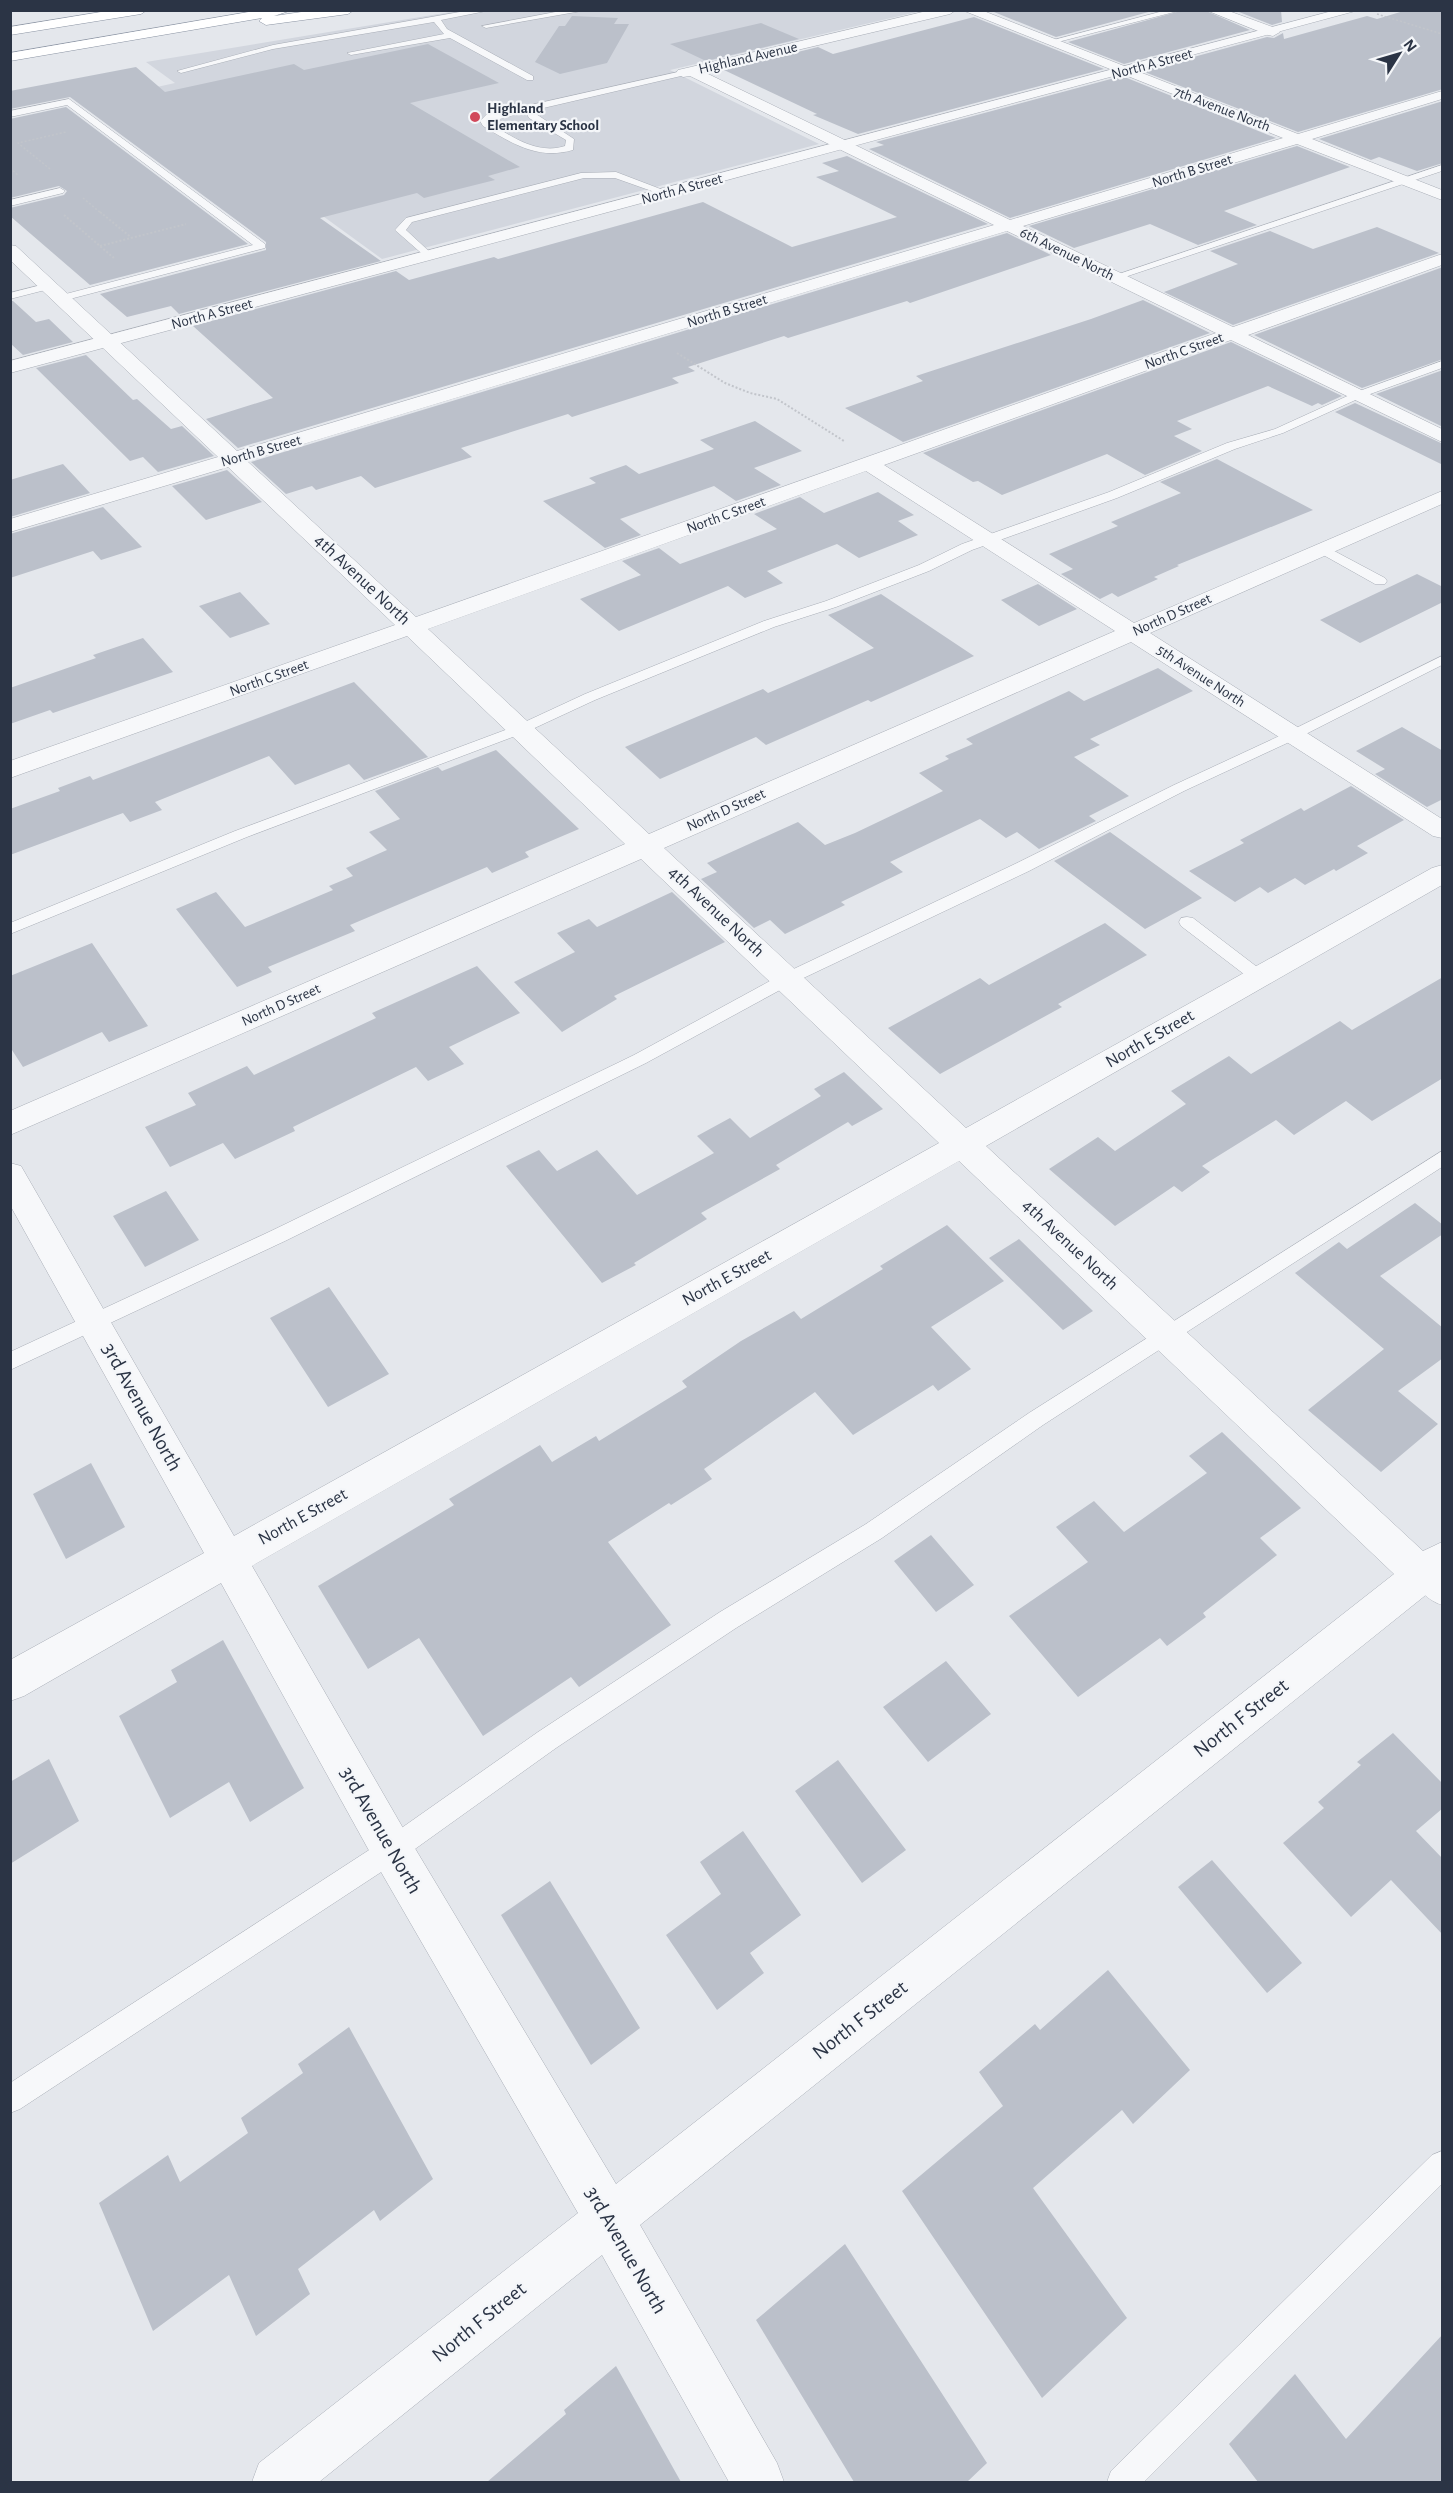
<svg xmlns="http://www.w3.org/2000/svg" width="1453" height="2493" font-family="'Alegreya Sans',sans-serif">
<rect width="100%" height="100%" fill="#e4e7ec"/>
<!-- built -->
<path fill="#d2d6de" d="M457,11h464l-251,59 149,74 -437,115 -234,-170 27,-6 -29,-21z"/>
<!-- building -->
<path fill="#bbc0ca" d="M1002,10h154l-100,27 -62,-25z
M1184,10h20l46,20 -126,34 -56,-22z
M1234,10h47l1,12 -10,3z
M1407,10h36v79l-145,43 -156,-61 125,-34 7,1 9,-5 1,6 83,-23 10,3z
M572,16l46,2 -4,6h15l-22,39 -47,11 -25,-12 24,-36h6z
M974,17l130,52 -246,65 -45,-19 4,-1 -93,-44 94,-23 15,7z
M761,23l38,16 -93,22 -36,-17z
M428,44l71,39 -89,20 110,64 -32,9 7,4 -44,11 -27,7 -7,-5 -97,25 61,43 -202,53 -8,-8 -44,11 -27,-23 166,-44v-8l-196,-145 -60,12v-18l126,-24 29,25 129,-28 10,6z
M1122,76l154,62 -266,80 -141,-69 15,-4 -8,-3z
M1443,101v62l-26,8 -38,-14 -8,3 -52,-21z
M66,107l182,137 -158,41 -80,-69v-8l54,-13 3,-4 -8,-5 -49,12v-79z
M1297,146l53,21 -126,44 33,14 -59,20 -48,-21 -76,24 -45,-22z
M847,156l141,68 -750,224 -32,-29 67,-21 -80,-72 203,-55 13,9 85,-23 4,2 205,-57 89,45 105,-30 -81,-40 23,-6 -17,-8z
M1377,227l62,26 -206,72 -69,-33 74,-28 -28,-13 60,-20 43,18z
M1007,233l44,22 -141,48 -3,-2 -119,37 -4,-2 -96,31 7,4 -23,7 7,5 -107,34 -4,-3 -107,34 11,9 -97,31 -14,-12 -45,14 -4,-4 -26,8 -35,-32z
M1443,267v92l-81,29 -108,-53z
M1143,300l67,33 -307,109 -58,-34 78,-27 -7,-5 175,-57z
M10,301h3l23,21 13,-3 24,23 -50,13 -13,-12z
M1231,342l111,54 -20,9 -4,-2 -6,3 -44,-20 -91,35 15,8 -18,7 28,15 -57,24 -38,-21 -105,41 -24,-14 -5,1 -50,-29z
M86,355l47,45 4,-1 34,30 11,-3 32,30 -56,16 -15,-15 -13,4 -94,-93z
M1443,370v57l-67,-33z
M1355,403l88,41v21l-108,-53z
M755,421l47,30 -48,17 27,17 -45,16 -22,-15 -94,33 21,16 -36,13 -62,-47 53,-18 -7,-5 37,-13 13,9 75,-25 -14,-9z
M1217,459l96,51 -136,55 2,1 -25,11 4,2 -40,18 -6,-4 -12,6 -39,-25 12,-5 -24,-15 69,-28 -7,-4 70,-29 -21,-11z
M63,464l27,29 -80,24v-37z
M227,470l35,32 -56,18 -34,-34z
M878,492l36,23 -16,6 20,14 -59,23 -22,-14 -70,27 16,12 -38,15 -17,-12 -109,45 -39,-32 61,-24 -19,-14 37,-13 21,16 97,-35 -23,-15 46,-17 24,16z
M103,507l39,40 -41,13 -8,-9 -83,27v-44z
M1417,574l26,13v15l-83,41 -40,-23z
M1038,584l39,25 -38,17 -38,-26z
M240,592l30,32 -40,14 -31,-32z
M881,594l93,62 -103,46 -3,-2 -102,45 -10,-8 -96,42 -35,-32 138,-58 5,4 106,-45 -46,-33z
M143,638l30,34 -120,41 -3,-3 -40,14v-36l86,-30 -3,-3z
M1158,668l35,23 -103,48 10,6 -26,12 55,39 -40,20 7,5 -57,28 -22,-17 -11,6 -26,-19 -90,43 13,10 -62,30 4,3 -60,29 -15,-14 -16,8 -53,-49 16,-7 -10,-9 91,-41 27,23 30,-12 88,-42 -24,-18 30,-14 -4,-3 28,-12 -7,-5 103,-48 15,10z
M354,682l74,75 -64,23 -15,-16 -54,21 -26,-29 -114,46 7,8 -32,12 -7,-9 -113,42v-46l50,-18 -2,-3 32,-12 3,4z
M1402,727l41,24v48l-16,8 -52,-33 10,-5 -29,-18z
M496,750l83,79 -54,23 4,5 -37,16 -5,-6 -137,58 5,6 -87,36 4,5 -35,15 -61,-78 40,-17 29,35 88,-37 -4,-4 24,-10 -7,-8 41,-18 -18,-18 31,-13 -25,-28 63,-24 4,4z
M1351,786l53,34 -47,26 11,7 -32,18 -2,-2 -29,16 -10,-7 -27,15 -8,-6 -25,15 -46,-31 55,-28 -4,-3 61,-32 3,3z
M1110,832l92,66 -57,31 -91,-68z
M672,892l53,50 -111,54 3,3 -55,33 -48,-50 61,-30 -18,-19 32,-14 8,8z
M1105,923l42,32 -89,49 4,3 -122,67 -52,-46 92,-50 9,7z
M92,943l56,83 -39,16 -7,-10 -79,35 -13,-20v-71z
M477,966l43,47 -71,34 15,17 -36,17 -12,-14 -123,60 2,4 -60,28 -12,-16 -53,24 -25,-40 51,-22 -8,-12 59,-27 7,9 122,-57 -4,-5z
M1443,977v101l-71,43 -26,-20 -52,34 -18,-15 -74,46 8,6 -28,20 -8,-6 -59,40 -66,-57 49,-32 17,14 71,-47 -15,-13 58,-35 22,18 89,-53 12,9z
M844,1072l39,37 -31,17 -4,-4 -72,43 4,4 -79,44 6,6 -73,44 2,2 -34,18 -96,-117 33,-16 18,21 40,-21 40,45 77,-42 -17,-17 33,-18 20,20 71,-42 -7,-7z
M166,1191l33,49 -54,27 -32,-51z
M1415,1203l28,22v9l-63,42 63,52v30l-45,33 40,33 -57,48 -73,-62 76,-61 -89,-76 44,-31 8,7z
M947,1225l57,56 -73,46 40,42 -33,22 -5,-6 -80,50 -38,-43 -111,77 8,10 -41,26 -2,-2 -61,39 63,83 -92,62 -8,-10 -88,59 -64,-98 -51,31 -50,-83 136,-81 -5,-6 91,-54 12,17 44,-26 3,5 88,-54 -5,-6 59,-40 53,-30 7,8 82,-50 -3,-3z
M1019,1239l74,72 -30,19 -74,-72z
M329,1287l60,87 -61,33 -58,-89z
M1222,1432l79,76 -41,30 17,17 -74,58 3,4 -39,29 -7,-8 -82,59 -69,-81 79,-54 -32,-35 38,-26 30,31 83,-59 -18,-17z
M91,1463l34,64 -59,32 -33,-65z
M931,1535l43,50 -38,27 -42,-51z
M223,1640l81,148 -54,34 -21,-40 -59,36 -51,-102 58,-34 -6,-12z
M946,1661l45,53 -63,48 -45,-55z
M1393,1733l50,51v24l-27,23 27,28v76l-52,-55 -40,37 -68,-74 41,-35 -6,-6 43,-37 -4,-3z
M49,1759l30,62 -69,43v-82z
M838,1760l68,90 -44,33 -67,-92z
M743,1831l58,84 -51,38 14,20 -47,37 -51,-75 55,-41 -21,-32z
M1212,1860l90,103 -35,30 -89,-106z
M550,1881l90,147 -49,37 -90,-150z
M1108,1970l82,100 -57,54 -11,-14 -89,78 94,130 -85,80 -140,-207 101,-85 -24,-34 56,-48 5,6z
M349,2027l84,152 -53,42 -6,-11 -76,59 12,25 -54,42 -27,-61 -76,56 -54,-128 69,-48 12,27 68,-49 -7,-15 62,-45 -5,-9z
M845,2244l142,219 -20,19h-113l-98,-162z
M1443,2334v148h-185l-29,-38 66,-70 51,65z
M616,2366l65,116h-194l79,-68 -2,-4z"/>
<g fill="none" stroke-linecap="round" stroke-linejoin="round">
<defs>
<path id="service" d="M471,10h20l-50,10 6,9 86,47v4h-6l-77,-42 -99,17 -4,-2 97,-19 -10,-12 -161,27 -92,24 -4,-2 96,-26z
M566,10h21l-101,18 -4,-2z
M1167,10h15l-132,34 -4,-2z
M678,72l4,2 -1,2 -142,33 -4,4 1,1 38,25 -1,11c-35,10 -60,-6 -90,-24l-3,-5 6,-6zM526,112l3,6 37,22 -1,6c-27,9 -54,-9 -76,-24z
M69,99l196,145v4l-199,52h-8v-4l195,-51 -186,-140 -57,12v-6z
M1442,165v6l-323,108 -9,-2z
M581,173l35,-1 55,21 -8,2 -48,-17h-31l-172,44 -6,8 26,24v4l-4,1 -33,-29 11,-12z
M60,188l5,3 -2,2 -53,13v-6z
M49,283l4,1v4l-43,11v-6z
M1442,361v7l-80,29 -79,36 -48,16 -118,49 -145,52 -43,21 -93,36 -62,20 -179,73 -69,32 -279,105 -237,97v-11l225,-92 281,-105 69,-32 179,-73 62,-20 93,-36 43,-21 147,-52 118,-49 48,-14 79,-36z
M1323,545l62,33 2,3 -2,3h-10l-57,-32 -1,-3z
M1442,656v9l-144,73 -114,53 -155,80 -236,112 -147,80 -361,178 -275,129v-18l261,-121 363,-176 147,-80 236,-112 157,-78 114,-53z
M1187,917l6,1 72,55 2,4 -2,4h-12l-72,-55 -2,-4 2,-4z
M1442,1151v16l-399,258 -161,113 -146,90 -180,120 -155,111 -381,250 -10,4v-30l373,-242 155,-109 182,-120 146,-88 163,-111z
M1421,1565l8,3 13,12v25c-13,-4 -27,-17 -32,-30l3,-7z
M1442,2151v33l-298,298h-37l4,-11 321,-316z"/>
<path id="minor" d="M931,10h25l-6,4 -246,58 306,148 273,-82 -321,-128h19l317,124 144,-43v8l-130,40 130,51v10l-145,-56 -274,82 210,101 209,-73v11l-194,70 194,94v13l-211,-102 -347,125 250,158 308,-132v13l-292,129 292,186v19l-9,-2 -302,-194 -467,206 302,280 466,-260 10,-3v20l-456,261 437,405 19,-9v40l-802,643 137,238 7,19h-55l-127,-227 -283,227h-67l7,-19 319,-250 -201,-348 -156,-282 -197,113 -14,5v-41l194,-107 -194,-348v-42l11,3 213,370 705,-393 -298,-284 -631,276v-24l615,-267 -218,-208 -397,142v-17l385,-136 -167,-158 -218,65v-13l208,-62 -208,-197v-15l6,1 221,205 757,-226 -304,-149 -7,1 -7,-4 2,-3 13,-3zM1007,231l209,102 -800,284 -169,-156zM866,471l249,160 -466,203 -221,-205zM959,1161l435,413 -778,610 -209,-349 -155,-269z
M1206,10h20l52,19 2,3 -7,4 -5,-1z"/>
<path id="tertiary" d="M1336,10h23l-1349,363v-12z"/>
<path id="motorway" d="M113,10h34l-6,4 -131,21v-8z
M260,10h32l-18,6 41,-6h39l-6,4 -82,11 -7,-4 3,-3 -252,43v-8z"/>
</defs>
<!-- service casing -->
<use href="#service" stroke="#a9aeb7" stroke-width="1"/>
<!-- minor casing -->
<use href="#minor" stroke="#a9aeb7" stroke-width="1"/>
<!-- tertiary casing -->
<use href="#tertiary" stroke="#a9aeb7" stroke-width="1"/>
<!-- motorway casing -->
<use href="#motorway" stroke="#8b94a3" stroke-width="1"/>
<!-- path-far1 -->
<path stroke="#c2c5cb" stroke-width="1.5" stroke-dasharray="2 2" stroke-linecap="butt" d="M1377,14l65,20
M10,168l9,8
M50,169l-32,-26 48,-11
M83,198l19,16"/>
<!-- path -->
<path stroke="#c2c5cb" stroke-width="2" stroke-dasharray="2 2" stroke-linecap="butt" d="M100,212l32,26
M64,215l51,44
M100,246l86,-22
M677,353l48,30 25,10 27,6 67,42"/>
<!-- service -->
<use href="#service" fill="#f7f8fa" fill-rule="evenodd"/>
<!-- minor -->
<use href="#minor" fill="#f7f8fa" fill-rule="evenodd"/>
<!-- tertiary -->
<use href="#tertiary" fill="#f7f8fa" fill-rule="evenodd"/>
<!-- motorway -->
<use href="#motorway" fill="#fff" fill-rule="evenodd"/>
</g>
<!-- markers -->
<circle fill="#d1495b" stroke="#f4f6f9" stroke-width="2" cx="475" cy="117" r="6"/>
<g text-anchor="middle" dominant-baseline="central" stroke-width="4.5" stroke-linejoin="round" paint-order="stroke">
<!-- far-street labels -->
<g font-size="15" fill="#2b3445" stroke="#f4f6f9">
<text transform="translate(748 58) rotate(-13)">Highland Avenue</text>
<text transform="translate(1152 64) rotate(-15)">North A Street</text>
<text transform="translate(1222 109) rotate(21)">7th Avenue North</text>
<text transform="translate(1192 171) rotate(-17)">North B Street</text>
<text transform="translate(682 189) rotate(-15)">North A Street</text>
<text transform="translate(1067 254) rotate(26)">6th Avenue North</text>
<text transform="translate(727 311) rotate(-17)">North B Street</text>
<text transform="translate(212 314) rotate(-15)">North A Street</text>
<text transform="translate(1184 351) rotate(-20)">North C Street</text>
<text transform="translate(261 451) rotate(-16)">North B Street</text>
<text transform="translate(726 515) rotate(-20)">North C Street</text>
<text transform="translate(1172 615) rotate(-24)">North D Street</text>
<text transform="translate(1201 676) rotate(33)">5th Avenue North</text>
<text transform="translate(269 678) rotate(-20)">North C Street</text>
<text transform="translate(726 810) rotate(-24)">North D Street</text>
<text transform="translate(281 1005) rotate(-24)">North D Street</text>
</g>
<!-- far-poi labels -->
<g font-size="15" font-weight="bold" fill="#2b3445" stroke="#f4f6f9" text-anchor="start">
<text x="487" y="108">Highland<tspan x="487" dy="17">Elementary School</tspan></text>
</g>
<!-- street labels -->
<g font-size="18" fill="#2b3445" stroke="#f4f6f9">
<text transform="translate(362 580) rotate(43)">4th Avenue North</text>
<text transform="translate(716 912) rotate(43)">4th Avenue North</text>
<text transform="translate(1150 1039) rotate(-30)">North E Street</text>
<text transform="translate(1070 1245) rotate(43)">4th Avenue North</text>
<text transform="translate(727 1278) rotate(-29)">North E Street</text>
<text transform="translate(303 1517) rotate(-29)">North E Street</text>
</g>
<!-- near-street labels -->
<g font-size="21" fill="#2b3445" stroke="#f4f6f9">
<text transform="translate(142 1407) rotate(61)">3rd Avenue North</text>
<text transform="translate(1241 1718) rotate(-38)">North F Street</text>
<text transform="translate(381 1830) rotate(60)">3rd Avenue North</text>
<text transform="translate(860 2020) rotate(-38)">North F Street</text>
<text transform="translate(626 2250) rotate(60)">3rd Avenue North</text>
<text transform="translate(479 2322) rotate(-39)">North F Street</text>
</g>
</g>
<!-- border -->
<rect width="1453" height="2493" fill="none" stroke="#2b3445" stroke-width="24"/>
<!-- north arrow -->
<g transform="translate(1399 54) rotate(53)" stroke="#f4f6f9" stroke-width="4.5" paint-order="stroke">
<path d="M0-4.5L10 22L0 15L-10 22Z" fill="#2b3445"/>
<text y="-9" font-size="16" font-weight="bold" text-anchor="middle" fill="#2b3445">N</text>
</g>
</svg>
